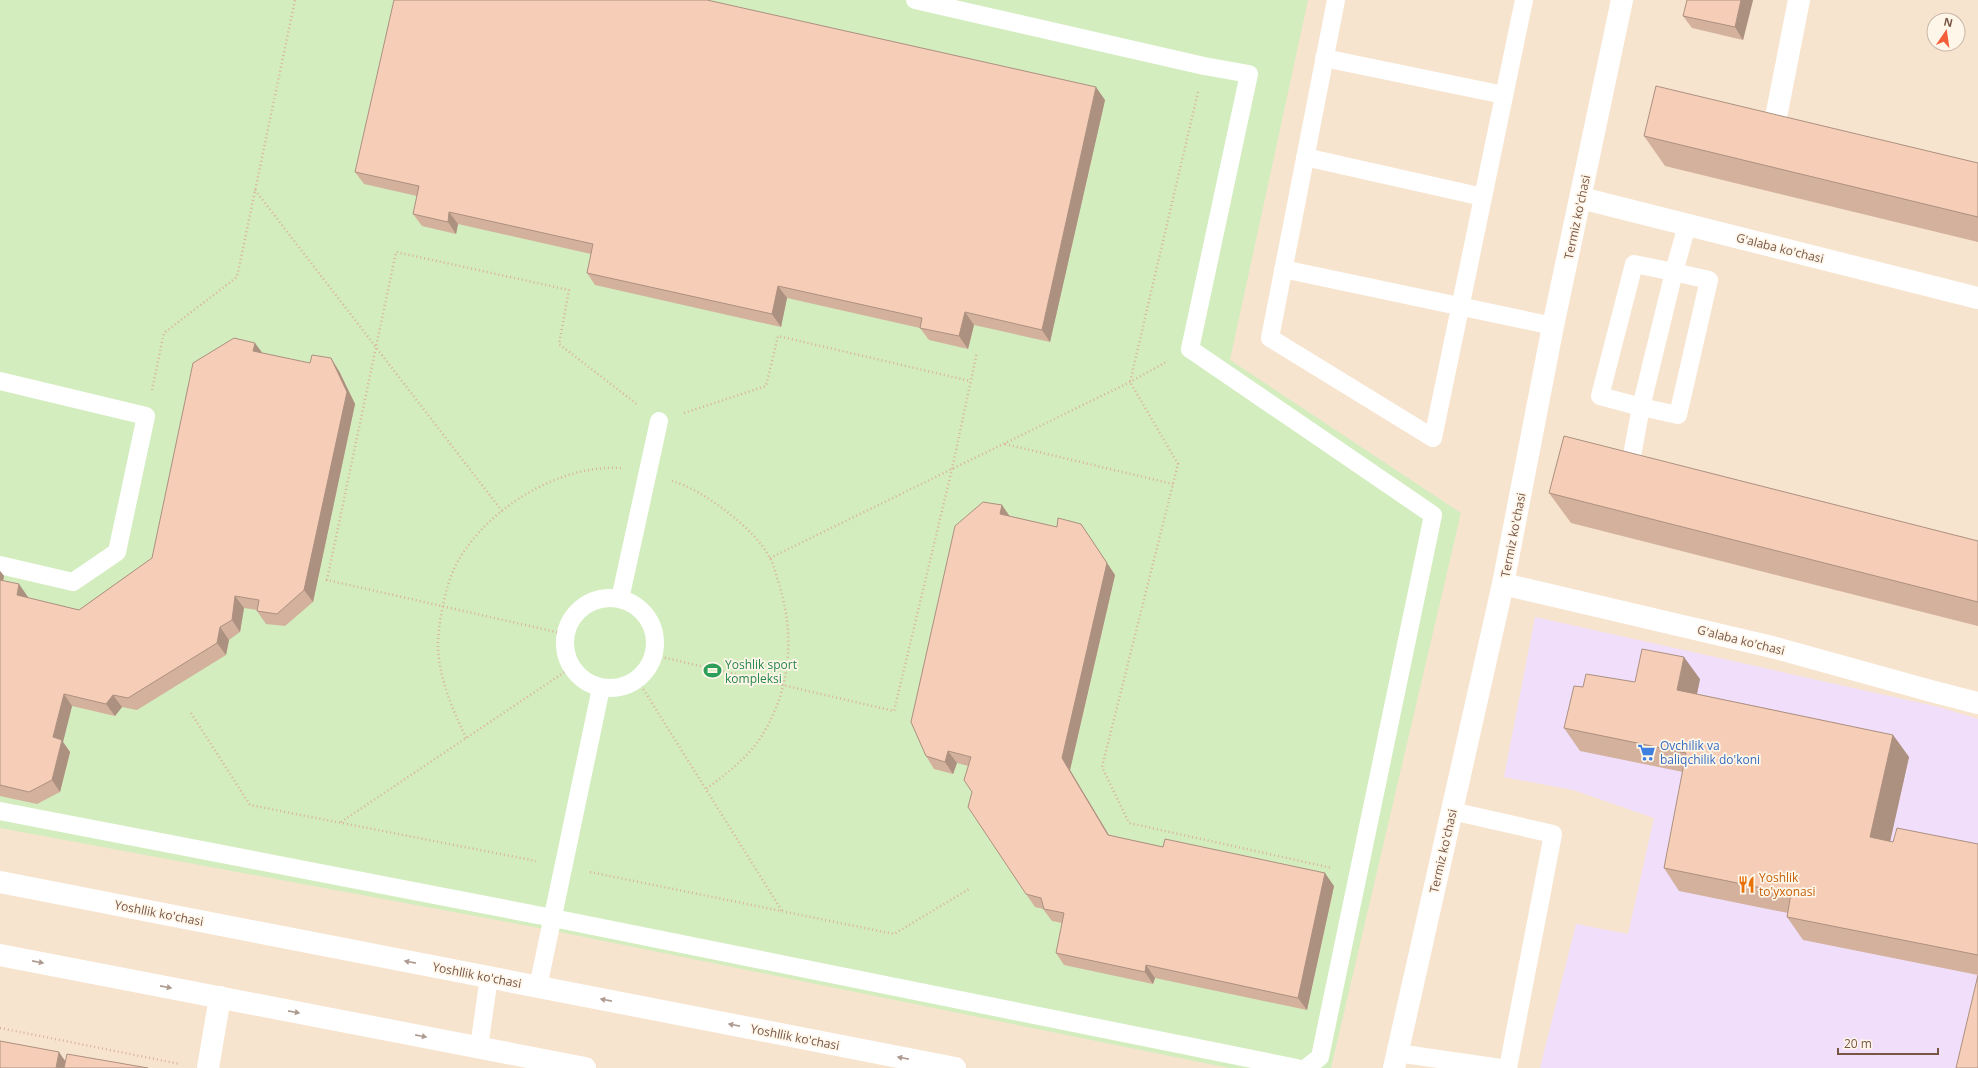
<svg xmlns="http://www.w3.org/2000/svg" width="1978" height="1068" font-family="'Open Sans',sans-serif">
<rect width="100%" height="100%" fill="#fef2e2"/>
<!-- residential -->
<path fill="#f7e4cf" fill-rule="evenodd" d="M0,0h1978v1068h-1978zM1934,20h24v24h-24z"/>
<!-- education -->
<path fill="#f0defb" d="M1535,617l404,90 39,12v349h-438l36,-144 52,10 26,-116 -81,-28 -69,-13z"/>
<!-- green -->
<path fill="#d3edbf" d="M0,0h1308l-78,360 231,153 -130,555h-102l-679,-138 -550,-102z"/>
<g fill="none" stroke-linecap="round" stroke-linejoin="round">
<!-- path -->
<path stroke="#dbb19a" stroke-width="2.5" stroke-dasharray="1 3" stroke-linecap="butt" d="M1198,92l-68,290 48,82 -76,303 27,56 203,45
M255,190l247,321
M152,390l12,-57 73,-56 58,-277
M684,413l82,-27 12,-50 192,45
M1005,444l168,40
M672,481c32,9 83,48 98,77 4,7 6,16 8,23 18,54 13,111 -19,159 -14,20 -34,35 -53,49
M770,558l360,-176 38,-21
M565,634l-238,-54 69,-328 173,38 -10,54 79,61
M653,655l241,56 58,-242 25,-117
M637,679l145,232
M191,713l59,92 286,56
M466,738c-13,-28 -26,-57 -28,-89 -1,-20 7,-61 16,-80 27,-57 103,-105 167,-101
M341,822l231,-155
M590,872l304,62 75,-45
M0,1028l180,36"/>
<!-- service -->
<path stroke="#fff" stroke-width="18" d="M915,0l289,66 45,8 -59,275 243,166 -113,542 -14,11
M1336,0l-66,338 163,100 91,-438
M1324,58l180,37
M1305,157l178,40
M1283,269l270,57
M0,381l146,35 -29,136 -44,30 -73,-17
M1631,461l10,-54 37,8 31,-135 -35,-8 -33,135 -41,-11 34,-132 40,8 13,-47
M565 643a45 45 0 1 1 90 0a45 45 0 1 1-90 0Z
M620,599l39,-178
M0,811l553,107 744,150
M1452,811l101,23 -45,234
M538,987l63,-299
M479,1047l10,-70
M1397,1053l104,15"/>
<!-- minor -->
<path stroke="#fff" stroke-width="22" d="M1777,112l22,-112
M1581,198l397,100
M1503,584l269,63 159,44 47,12
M208,1068l12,-71
M1394,1068l109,-484 50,-258 69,-326"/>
<!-- secondary -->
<path stroke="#fff" stroke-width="22" d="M0,882l955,186
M0,955l585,113"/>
</g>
<!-- wall -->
<path fill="#d4b19d" d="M1753,0l-10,40 -51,-12 -9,-12z
M1105,100l-55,242 -76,-17 -6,24 -39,-9 -9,-12 -133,-30 -6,29 -186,-42 -8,-12 4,-19 -133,-30 -2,10 -34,-8 -9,-12 4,-18 -53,-12 -9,-12z
M1644,136l334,27v79l-313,-76z
M262,353l77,18 16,33 -42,198 -28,24 -19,-2 -9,-13v-1l-13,-2 -4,24 -11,8 -3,15 -89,55 -15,-3 -7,9 -43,-10 -9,36 7,10 -10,40 -23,12 -37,-8v-225l4,5 -1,5 25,16v1l51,12 73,-52z
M1549,493l429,48v85l-407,-103z
M1010,516l47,11 24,-3 34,51 -45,195 39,65 225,51 -27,124 -152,-32 -2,6 -89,-19 -8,-12 6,-30 -10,-2 -9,-12 -8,-2 -9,-13 -54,-102 -4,-26 -11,-3 -4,11 -19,-5 -8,-13z
M1700,679l-3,15 196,41 16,22 -19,84 3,1 85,2v224v-93l-175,-35 -16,-23 1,-4 -109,-22 -15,-23 19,-96 -103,-21 -16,-23 19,-41 52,-5z"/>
<!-- shaded-wall -->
<path fill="#ac9080" d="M1741,0h12l-10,40 -8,-13z
M1096,87l9,13 -55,242 -8,-12z
M449,212l9,12 -2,10 -8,-12z
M778,286l9,12 -6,29 -9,-13z
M965,312l9,13 -6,24 -9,-13z
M255,343l9,12 -11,-4z
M331,358l8,13 16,33 -42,198 -9,-12z
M1002,505l9,13 -11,-4z
M1081,524l34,51 -45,195 46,77 -8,-12 -46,-77z
M0,571l4,5 -3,14 -1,-1z
M19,584l9,13 -2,11 -9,-13z
M235,596l9,12 -4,24 -8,-12z
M220,627l9,13 -3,15 -9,-12z
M1684,657l16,22 -7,34 -16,-23z
M64,694l8,12 -9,36 7,10 -10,40 -8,-12 1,-43z
M113,695l9,12 -7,9 -9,-12z
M1893,735l16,22 -23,103 -16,-23z
M948,751l9,12 -4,11 -8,-12z
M1325,873l9,13 -27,124 -9,-12z
M1146,965l9,13 -2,6 -8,-12z
M59,1052l11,16h-14z"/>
<!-- building -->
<path fill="#f6ceb7" stroke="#ac9080" d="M394,0h313l389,87 -54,243 -77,-18 -6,24 -39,-8 2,-10 -144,-32 -6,28 -185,-41 6,-29 -144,-32 -1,10 -35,-8 6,-28 -64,-14z
M1687,0h54l-6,27 -52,-11z
M1656,86l322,77v54l-334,-81z
M234,338l21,5 -2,8 57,12 2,-8 19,3 16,34 -43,198 -27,24 -20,-3 2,-11 -24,-4 -3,24 -12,7 -3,16 -89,55 -15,-3 -7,9 -42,-10 -11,43 9,3 -10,40 -23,12 -29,-7v-205l19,4 -2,11 62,15 73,-52 41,-195z
M1564,436l414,105v61l-429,-109z
M983,502l19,3 -2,9 57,13 1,-9 23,6 26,39 -45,195 46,77 55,12 2,-8 160,34 -27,125 -152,-33 -1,7 -89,-19 8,-40 -20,-4 -3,-11 -15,-4 -58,-87 4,-15 -8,-12 7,-23 -23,-6 -3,11 -19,-6 -15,-34 44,-196z
M1642,649l42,8 -7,33 216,45 -23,102 23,5 4,-14 81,16v111l-191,-38 4,-23 -127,-26 22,-115 -122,-25 10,-42 9,1 3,-13 49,8z
M1978,975v93h-22z
M0,1041l59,11 -3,16h-56z
M67,1054l81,14h-84z"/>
<!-- one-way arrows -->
<defs><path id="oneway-solid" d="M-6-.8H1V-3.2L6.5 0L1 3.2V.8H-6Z"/></defs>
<g fill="#ae9a90">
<use href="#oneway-solid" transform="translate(38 962) rotate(11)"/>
<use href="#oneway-solid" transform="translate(410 962) rotate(-169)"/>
<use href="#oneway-solid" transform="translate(166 987) rotate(11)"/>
<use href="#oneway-solid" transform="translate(606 1000) rotate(-169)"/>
<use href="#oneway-solid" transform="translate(294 1012) rotate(11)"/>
<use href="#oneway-solid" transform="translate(734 1025) rotate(-169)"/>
<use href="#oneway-solid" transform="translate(421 1036) rotate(11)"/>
<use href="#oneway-solid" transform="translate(903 1058) rotate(-169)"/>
</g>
<!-- icons -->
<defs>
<symbol id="stadium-bare" viewBox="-9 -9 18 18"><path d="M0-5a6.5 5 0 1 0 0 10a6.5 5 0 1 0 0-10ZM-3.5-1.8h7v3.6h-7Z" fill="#2e9e5b" stroke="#fff6ea" stroke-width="2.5" paint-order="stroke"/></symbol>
<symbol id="supermarket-bare" viewBox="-9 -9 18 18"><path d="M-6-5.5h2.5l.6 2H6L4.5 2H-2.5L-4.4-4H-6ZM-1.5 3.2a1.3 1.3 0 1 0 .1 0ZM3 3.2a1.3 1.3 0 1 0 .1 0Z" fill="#3f7fe0" stroke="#fff6ea" stroke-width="2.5" paint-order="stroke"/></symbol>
<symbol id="restaurant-bare" viewBox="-9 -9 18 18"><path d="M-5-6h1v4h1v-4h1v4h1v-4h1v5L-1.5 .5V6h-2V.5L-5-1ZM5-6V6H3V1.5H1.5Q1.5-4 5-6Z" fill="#e8710a" stroke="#fff6ea" stroke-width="2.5" paint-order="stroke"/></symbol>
</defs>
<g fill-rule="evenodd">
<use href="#stadium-bare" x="700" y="658" width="25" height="25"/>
<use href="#supermarket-bare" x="1634" y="740" width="25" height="25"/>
<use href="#restaurant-bare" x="1734" y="872" width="25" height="25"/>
</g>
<g text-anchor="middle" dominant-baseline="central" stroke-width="3.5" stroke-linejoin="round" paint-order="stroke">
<!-- street labels -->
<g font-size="12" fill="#785646" stroke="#fff6ea">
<text transform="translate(1577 217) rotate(-78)">Termiz ko'chasi</text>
<text transform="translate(1780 248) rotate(14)">G'alaba ko'chasi</text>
<text transform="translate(1513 535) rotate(-79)">Termiz ko'chasi</text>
<text transform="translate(1741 640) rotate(14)">G'alaba ko'chasi</text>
<text transform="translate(1443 851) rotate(-77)">Termiz ko'chasi</text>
<text transform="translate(159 913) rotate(11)">Yoshllik ko'chasi</text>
<text transform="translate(477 975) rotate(11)">Yoshllik ko'chasi</text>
<text transform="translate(795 1037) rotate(11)">Yoshllik ko'chasi</text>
</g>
<!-- leisure labels -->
<g font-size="12" fill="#27864d" stroke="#fff6ea" text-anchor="start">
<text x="725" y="664">Yoshlik sport<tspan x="725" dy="14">kompleksi</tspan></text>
</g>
<!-- shop labels -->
<g font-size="12" fill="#366cbe" stroke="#fff6ea" text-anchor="start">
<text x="1660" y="745">Ovchilik va<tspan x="1660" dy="14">baliqchilik do'koni</tspan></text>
</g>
<!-- food labels -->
<g font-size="12" fill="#c56008" stroke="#fff6ea" text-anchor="start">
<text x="1759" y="877">Yoshlik<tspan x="1759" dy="14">to'yxonasi</tspan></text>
</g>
</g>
<!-- north arrow -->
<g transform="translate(1946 32) rotate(13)"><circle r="19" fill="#fff6ea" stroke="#c9b6a8"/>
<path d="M0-3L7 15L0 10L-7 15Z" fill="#f45f3b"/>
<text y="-6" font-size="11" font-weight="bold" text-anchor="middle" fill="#785646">N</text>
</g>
<!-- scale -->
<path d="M1838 1048v6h100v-6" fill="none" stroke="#785646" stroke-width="2"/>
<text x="1844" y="1048" font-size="12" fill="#785646" stroke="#fff6ea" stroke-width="3" paint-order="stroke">20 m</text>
</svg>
